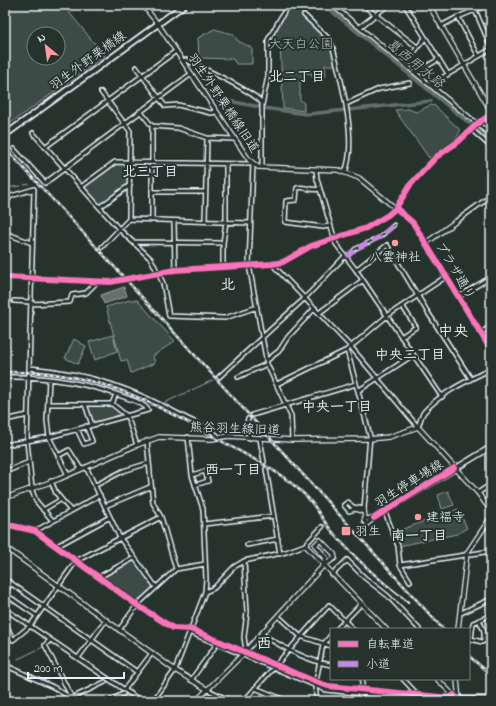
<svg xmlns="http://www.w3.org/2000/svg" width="496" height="706" font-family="'Indie Flower','Klee One',sans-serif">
<rect width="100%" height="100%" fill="#26332d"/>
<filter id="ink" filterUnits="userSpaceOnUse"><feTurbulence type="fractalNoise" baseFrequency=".025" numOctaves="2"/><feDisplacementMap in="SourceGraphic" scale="8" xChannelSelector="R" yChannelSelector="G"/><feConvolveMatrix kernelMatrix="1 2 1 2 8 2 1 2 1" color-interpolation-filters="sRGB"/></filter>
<g filter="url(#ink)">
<!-- green -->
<path fill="#3e4b47" stroke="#939ea0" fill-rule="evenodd" d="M5,5h58l42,51 -100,71zM34,34h24v24h-24z
M289,5h21l-8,10 29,28 5,22h-11l1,11 -14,1v-4l-9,1v4l-3,1v21l4,3v8l-21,-3 -3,-65h-12z
M214,29l19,5 5,7 14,7v16h-16l-3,-5 -34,-1 -1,-20z
M431,105l4,1 25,24c-2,12 -22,21 -31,28 -11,-17 -23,-31 -34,-48l13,-1 8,3z
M115,163l13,2 1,20 -29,21 -18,-19z
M130,300h7l38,41 -22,15 2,7 -24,10 -4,-13 -6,1 -15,-54z
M113,335l4,16 -22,9 -6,-18z
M74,339l12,7 -8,18 -13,-6z
M87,405h25l13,10 -32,8z
M448,491l6,14 -12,4 -4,-14z
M458,509l9,19 -10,6 -58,12 -4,-14z
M134,558l22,29 -19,18 -38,-28z"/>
<!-- water -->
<path fill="#636f6d" stroke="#98a3a5" d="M124,287l3,9 -23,8 -3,-9z"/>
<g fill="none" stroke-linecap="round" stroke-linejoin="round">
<!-- stream -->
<path stroke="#98a3a5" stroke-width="1" d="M483,124l8,-5
M450,151l21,-17
M437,160l9,-6
M431,166l5,-4
M424,174l6,-6
M420,179l3,-3
M24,185l5,-1
M5,188l16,-2
M411,189l5,-6
M404,197l6,-7
M164,403l49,-23
M158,409l1,-1
M5,531l4,-3 26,6 38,28
M76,564l63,45 35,21 13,1
M48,645l5,-2
M231,648l9,4
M250,656l50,21
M18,659l25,-12
M82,663l55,38
M318,685l9,3 33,4
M363,692l93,9
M463,701h12"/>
<!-- canal -->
<path stroke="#636f6d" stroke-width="3.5" d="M324,5l167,136
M213,98l47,9
M263,108l43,6
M348,110l83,-9
M309,114l37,-4"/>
<defs>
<path id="pedestrian" d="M347,257l8,-8 25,-12 14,-12"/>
<path id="minor" d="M332,5l159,130
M363,5l54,42
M405,5l43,69
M475,10l16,37
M304,15l26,25 3,8c8,31 25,94 12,124
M458,17l20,38
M441,26l17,-9 29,-12
M360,27l28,-22
M183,61l3,-1c15,7 68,32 76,43
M405,64l20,-26
M136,67l29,39 13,-1 33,8 5,-1
M416,73l23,-14
M430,85l61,-36
M101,92l29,39 -1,88 -27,28
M346,104l33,-15 31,-6
M140,111l12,15 26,2 29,10 27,1
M471,129l20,18
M33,133l86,96 32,30 12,24 6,33 56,2 32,-11
M45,147l131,-96
M14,149l31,34 146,-109
M262,167v-62l6,-29v-36l20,-35
M316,170l1,9 19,65 20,26 86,127
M81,187l34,-25 138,2 -4,101 18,99 24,52 1,24
M320,189c-9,2 -15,-3 -23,-1l-1,12 -10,1 -1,21 38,5 7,-1
M152,192h53
M5,204l6,-8 23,-7 -7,253 5,46
M100,207l30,-22
M129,219l120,4
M152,220v-94
M174,221l1,49
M205,221l2,-83
M455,222l36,-26
M5,233l27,10
M133,242l90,1
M272,264l79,83 67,80c2,-5 3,-11 6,-15 16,-19 45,-32 67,-43
M223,266v-23l3,-21v-57
M356,270l31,-25 40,66 44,68
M5,277l105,5 65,-12 97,-6 11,-2 28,-16 55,-18 22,-13 8,-7 14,-23 26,-28 23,-16 20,-19 12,-7
M458,297l33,-20
M14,301l17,1
M31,304l39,-2 2,-7 14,-2 12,-12
M319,313l44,-33
M481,333l10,-7
M401,337l15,-10 -13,-20
M347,350l23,86 -6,73 -11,-2 -5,-5 -4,3 5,6 6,-2 9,3
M266,361l13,-10 9,-14 27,-29
M30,368c61,6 101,20 154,49 11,6 26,11 35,20
M5,377c42,-1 83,6 122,21 6,2 18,6 21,12l-99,27 -44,8
M219,377l86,-79 40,-42
M238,377l29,-13
M49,379l-2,41 2,17 19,38
M277,384l70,-34 40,-34 60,-40
M358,391l55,-36
M48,404h64l15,12 10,29
M85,404l7,21
M112,404l4,-10
M252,415l104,-31
M248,419l-2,6 4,13
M5,420l23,-5
M77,429l7,15 8,-3 -6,-15
M260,439l4,23
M147,441l6,62 8,14 15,52
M58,456l11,-6 12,19
M86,467l34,71 36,49
M266,469l14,85
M5,472l24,-10
M192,475l13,-4 3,10 -13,4
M51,481l5,12 15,18
M96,485l27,-14 26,-8
M31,488l5,13 17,20
M478,493l13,-9
M105,506l45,-19
M43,510l17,-10
M385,512l13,34 2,19 10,16
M204,524l70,-8
M487,526l4,3
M5,529l4,-4 26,6 102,74 36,23 17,1 126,53 12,4 122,12 4,-3
M35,531l65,-36
M247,545l31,-6
M57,546l53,-29
M244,561l3,51 -3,25 2,14
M400,565l91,-14
M332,575l15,-15 18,18 23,18 31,33
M99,577l35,-19
M5,579l132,93
M5,592l6,-8
M205,592l9,-4 20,-21 10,-6 42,-9 19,-7 17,-18
M5,594l32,22
M5,609l136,92
M461,613l30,-14
M5,616l3,-5
M278,616l22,20 31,10
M5,622l8,18 17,-14 46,-65 85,-44
M337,629l24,-25
M119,630l18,-25 39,-36 29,-5
M189,632l137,58 108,11
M262,634c21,14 43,26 69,31
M471,639l11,3 2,-1v-10l-5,-11
M50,640l-5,5 27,53
M469,641l2,-2 2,-16 18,-8
M78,658l28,-38
M5,665l48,22 23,14
M403,679l15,16
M191,680l26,-36
M255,688l32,13
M124,690l28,-37
M208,690l23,11
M72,698l33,-16
M459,699h32
M109,701l14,-7
M153,701l22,-31 30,-78 1,-13 -3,-70 -11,-34 -4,-38
M244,701l85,-96 24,24
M317,701l-2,-15 8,-41 8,-10
M359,701l4,-22"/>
<path id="tertiary" d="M143,5l15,19 91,136 9,7 80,3 21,8 54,45 78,127
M429,5l62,106
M426,243l29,-21
M5,498l54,-19 78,-34 22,-8 53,2 16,-3 64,4 77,-1 20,-2 29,-10 60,66 13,18
M364,509l1,10
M374,518l-7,6 -3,-3 1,-2z
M305,545l81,84
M5,547l170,123 33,20
M458,629l9,-76 24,-36
M437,679l15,15 7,1
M457,679l2,22
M196,701l46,-46 81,-89 12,-8 -1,-4 -14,-14 -5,5 11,13 -3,8"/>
<path id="secondary" d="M374,518l117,-71"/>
<path id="primary" d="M5,135l179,-130"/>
</defs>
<!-- pedestrian casing -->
<use href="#pedestrian" stroke="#e8f1f8" stroke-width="5"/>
<!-- minor casing -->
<use href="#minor" stroke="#e8f1f8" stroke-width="6"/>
<!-- tertiary casing -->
<use href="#tertiary" stroke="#e8f1f8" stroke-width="6"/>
<!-- secondary casing -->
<use href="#secondary" stroke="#e8f1f8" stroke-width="7"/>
<!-- primary casing -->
<use href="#primary" stroke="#e8f1f8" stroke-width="8"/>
<!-- pedestrian -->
<use href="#pedestrian" stroke="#26332d" stroke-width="2"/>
<!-- minor -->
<use href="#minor" stroke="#26332d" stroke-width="3"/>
<!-- tertiary -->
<use href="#tertiary" stroke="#26332d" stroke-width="3.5"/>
<!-- secondary -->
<use href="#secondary" stroke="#26332d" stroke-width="4"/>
<!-- primary -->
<use href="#primary" stroke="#26332d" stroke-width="4.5"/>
<defs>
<path id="rail" d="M5,148c148,159 292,321 438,481
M5,372c91,-2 141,27 218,70 28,16 57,29 81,52 11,10 17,24 27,36 23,28 48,50 77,72
M469,656l22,19"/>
</defs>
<!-- rail casing -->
<use href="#rail" stroke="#e8f1f8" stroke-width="2.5"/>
<!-- rail -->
<use href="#rail" stroke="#26332d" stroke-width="1" stroke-dasharray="3" stroke-linecap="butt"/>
<!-- quiet -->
<path stroke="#c787e3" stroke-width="5" stroke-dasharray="10 5" stroke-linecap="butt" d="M347,257l8,-8 25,-12 14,-12"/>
<defs>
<path id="cycleway" d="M396,208l17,15 7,11 71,116
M5,277l105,5 65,-12 97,-6 11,-2 28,-16 55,-18 22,-13 8,-7 14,-23 26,-28 23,-16 20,-19 12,-7
M374,518l80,-50
M5,529l4,-4 26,6 102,74 36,23 17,1 126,53 12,4 122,12 4,-3"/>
</defs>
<!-- cycleway casing -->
<use href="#cycleway" stroke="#26332d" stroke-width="8"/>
<!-- cycleway -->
<use href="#cycleway" stroke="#fb73b8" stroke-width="6"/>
</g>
</g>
<!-- markers -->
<g fill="#ff9aa2" stroke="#26332d" stroke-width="1.5">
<circle cx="395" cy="243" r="4"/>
<circle cx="418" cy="517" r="4"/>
<rect x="341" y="526" width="10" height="10" rx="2"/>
</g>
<g text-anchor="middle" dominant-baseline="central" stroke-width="4" stroke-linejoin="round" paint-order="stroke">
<!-- park labels -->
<g font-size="13" fill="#b5bfc3" stroke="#26332d">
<text x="301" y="44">大天白公園</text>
</g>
<!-- street labels -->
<g font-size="13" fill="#e8f1f8" stroke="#26332d">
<text transform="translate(88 61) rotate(-36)">羽生外野栗橋線</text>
<text transform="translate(223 103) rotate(56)">羽生外野栗橋線旧道</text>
<text transform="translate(455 271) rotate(59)">プラザ通り</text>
<text transform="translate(235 429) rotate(2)">熊谷羽生線旧道</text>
<text transform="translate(409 484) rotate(-32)">羽生停車場線</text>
</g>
<!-- poi labels -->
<g font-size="13" fill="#e8f1f8" stroke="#26332d" text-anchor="start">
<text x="395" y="257" text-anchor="middle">八雲神社</text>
<text x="426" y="517">建福寺</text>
<text x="355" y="531">羽生</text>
</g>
<!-- water labels -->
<g font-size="14" font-style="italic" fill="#b3bdc0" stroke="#26332d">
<text transform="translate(415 64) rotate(39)">葛西用水路</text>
</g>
<!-- neighbourhood labels -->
<g font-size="14" font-weight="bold" fill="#e8f1f8" stroke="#26332d">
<text x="297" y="77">北二丁目</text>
<text x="150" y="172">北三丁目</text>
<text x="410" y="355">中央二丁目</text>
<text x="337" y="407">中央一丁目</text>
<text x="233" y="470">西一丁目</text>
<text x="419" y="536">南一丁目</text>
</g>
<!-- quarter labels -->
<g font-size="15" font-weight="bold" fill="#e8f1f8" stroke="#26332d">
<text x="228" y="285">北</text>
<text x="453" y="332">中央</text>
<text x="264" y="644">西</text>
</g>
</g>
<!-- margin -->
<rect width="496" height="706" fill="none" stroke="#26332d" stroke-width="20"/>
<rect x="10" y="10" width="476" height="686" fill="none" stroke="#e8f1f8" stroke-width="1.5" filter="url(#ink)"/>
<!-- legend -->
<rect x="330" y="628" width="140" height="52" fill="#26332d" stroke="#747f7e"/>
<rect x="338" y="641" width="20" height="6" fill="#fb73b8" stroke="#747f7e"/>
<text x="366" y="648" font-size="12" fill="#e8f1f8">自転車道</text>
<rect x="338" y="661" width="20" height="6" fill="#c787e3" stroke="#747f7e"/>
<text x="366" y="668" font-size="12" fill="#e8f1f8">小道</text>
<!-- north arrow -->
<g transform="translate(46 46) rotate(331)"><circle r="19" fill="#26332d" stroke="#747f7e"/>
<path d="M0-3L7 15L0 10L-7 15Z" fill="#ff9aa2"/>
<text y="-6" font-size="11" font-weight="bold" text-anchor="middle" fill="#e8f1f8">N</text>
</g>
<!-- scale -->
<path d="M28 672v6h96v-6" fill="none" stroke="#e8f1f8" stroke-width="2"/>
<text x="34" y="672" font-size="12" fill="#e8f1f8" stroke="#26332d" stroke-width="3" paint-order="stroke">200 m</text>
</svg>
